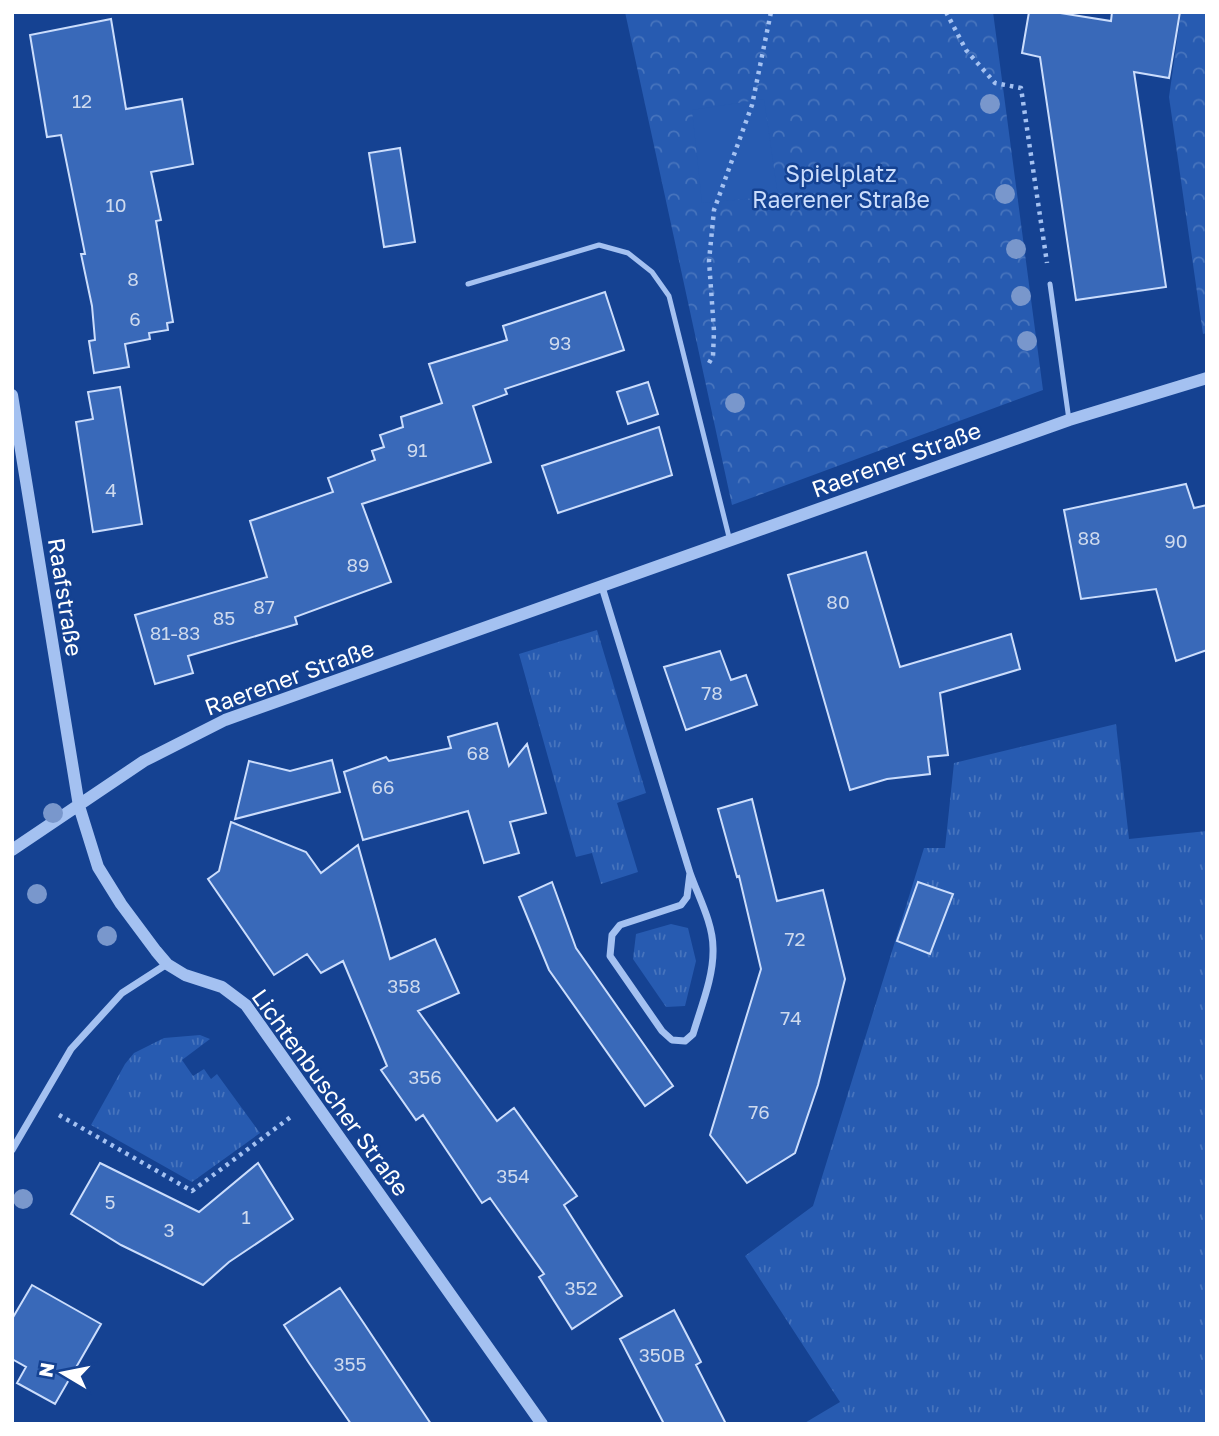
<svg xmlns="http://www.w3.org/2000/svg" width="1219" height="1436" font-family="'Golos Text',sans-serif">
<defs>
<pattern id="grass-tufts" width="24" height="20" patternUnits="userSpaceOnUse" patternTransform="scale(1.75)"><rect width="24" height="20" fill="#275bb1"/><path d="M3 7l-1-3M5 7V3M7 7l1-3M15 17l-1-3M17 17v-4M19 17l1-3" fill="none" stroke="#4774bd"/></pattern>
<pattern id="park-crowns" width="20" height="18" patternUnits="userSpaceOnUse" patternTransform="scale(1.75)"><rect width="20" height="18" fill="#275bb1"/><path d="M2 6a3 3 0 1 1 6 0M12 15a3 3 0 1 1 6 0" fill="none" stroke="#4774bd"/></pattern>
</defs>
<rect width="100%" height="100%" fill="#154292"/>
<!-- grass -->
<path fill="url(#grass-tufts)" d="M597,630l49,163 -29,10 21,69 -37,12 -9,-31 -16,4 -57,-203z
M1116,724l13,115 78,-8v593h-404l37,-22 -95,-146 68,-50 111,-358h21l9,-85z
M671,924l17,4 8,33 -11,45 -19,1 -33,-48 3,-25z
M200,1035l10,4 -28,21 11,16 11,-7 7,10 6,-5 43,59 -68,49 -101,-57 34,-61 9,-11 30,-15z"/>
<!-- park -->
<path fill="url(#park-crowns)" d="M625,12h368l50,378 -311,115z
M1181,12h26v321l-4,1 -34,-237z"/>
<!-- garden -->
<path fill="#275bb1" d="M764,99l14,97 -76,7 -10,-93z"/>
<!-- building -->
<path fill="#3969b9" stroke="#cbddfc" stroke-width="2" d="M1029,12h25l57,9 1,-9h68l-11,66 -35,-6 32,215 -90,13 -36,-243 -18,-4z
M111,19l15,90 56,-10 11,65 -42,8 10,48 -5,1 17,101 -6,1 1,7 -19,3 1,6 -25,5 4,23 -35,6 -5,-32 6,-1 -3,-34 -11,-52h4l-24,-119 -14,2 -17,-102z
M400,148l15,94 -31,5 -15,-94z
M605,292l19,58 -119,39 2,5 -34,12 18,56 -129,42 29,78 -96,35 2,7 -109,32 5,17 -38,11 -20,-69 132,-38 -17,-56 83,-29 -5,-14 47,-18 -3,-9 12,-4 -4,-12 23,-8 -2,-10 41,-14 -13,-39 78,-24 -4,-14z
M648,382l10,32 -30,10 -11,-32z
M120,387l22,137 -49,8 -17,-110 17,-3 -5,-27z
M659,427l13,48 -114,38 -16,-47z
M1186,484l8,24 13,-3v145l-31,11 -20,-72 -75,10 -17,-89z
M866,552l34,115 111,-33 9,35 -80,24 8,62 -20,2 2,17 -43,5 -37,11 -62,-215z
M720,651l11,29 15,-5 11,30 -71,25 -22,-63z
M497,723l12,43 18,-22 19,69 -36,9 9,31 -35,10 -16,-52 -105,29 -19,-68 42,-15 3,4 62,-13 -3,-11z
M332,760l8,32 -105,27 14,-58 41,10z
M752,799l25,102 46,-11 22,89 -27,106 -23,68 -48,30 -37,-48 51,-166 -22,-93 -2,1 -19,-68z
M231,822l75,30 15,21 37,-28 32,114 45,-20 24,54 -41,18 79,110 17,-13 63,88 -13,9 58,91 -50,33 -33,-52 5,-3 -54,-76 -8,5 -59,-88 -7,5 -35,-50 6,-4 -44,-105 -22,12 -14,-19 -33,21 -66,-96 11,-8z
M552,882l24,66 97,138 -28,20 -96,-136 -30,-73z
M918,882l35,12 -23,60 -33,-13z
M100,1163l99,49 59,-49 35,56 -64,43 -26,23 -82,-40 -50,-31z
M32,1285l69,39 -46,80 -38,-21 9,-16 -14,-8v-40z
M340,1288l25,37 66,99h-80l-42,-61 -25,-38z
M674,1310l27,52 -5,3 30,59h-62l-44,-85z"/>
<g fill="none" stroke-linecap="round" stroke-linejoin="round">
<!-- path -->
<path stroke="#a4c1f1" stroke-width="4.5" stroke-dasharray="3.5 5" stroke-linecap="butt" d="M946,12l20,38 29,33 26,5 26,175
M709,363l4,-7 1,-25 -5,-70 5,-51 38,-105 19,-93
M59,1115l133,76 100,-75"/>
<!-- service -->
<path stroke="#a4c1f1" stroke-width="5" d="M468,284l131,-39 29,8 24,19 17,24 61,245
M1050,284l19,136"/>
<!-- minor -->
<path stroke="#a4c1f1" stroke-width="7" d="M602,587l88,286 -3,24 -6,8 -61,20 -8,10 -2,21 52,75 10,9 13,1 8,-7c8,-27 21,-58 20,-86 0,-25 -15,-52 -23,-75
M12,1150l59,-101 51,-56 45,-29"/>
<!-- tertiary -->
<path stroke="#a4c1f1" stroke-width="12" d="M12,395l67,411 19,61 23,37 35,47 11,13 18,11 37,12 24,18 296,419
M12,850l132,-89 81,-41 844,-300 138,-42"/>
</g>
<!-- trees -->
<g fill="#7997cc">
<circle cx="990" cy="104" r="10"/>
<circle cx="1005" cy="194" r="10"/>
<circle cx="1016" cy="249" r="10"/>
<circle cx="1021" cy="296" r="10"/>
<circle cx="1027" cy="341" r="10"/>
<circle cx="735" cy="403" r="10"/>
<circle cx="53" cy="813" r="10"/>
<circle cx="37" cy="894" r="10"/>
<circle cx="107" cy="936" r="10"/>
<circle cx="23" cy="1199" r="10"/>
</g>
<g text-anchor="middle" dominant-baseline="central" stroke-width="5" stroke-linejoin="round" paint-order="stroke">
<!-- number labels -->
<g font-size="19" fill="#cedaee">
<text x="82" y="100">12</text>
<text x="116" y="204">10</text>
<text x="133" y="278">8</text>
<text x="135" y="318">6</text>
<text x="560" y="342">93</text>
<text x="417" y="449">91</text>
<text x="111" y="489">4</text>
<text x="1089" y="537">88</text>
<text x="1176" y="540">90</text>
<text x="358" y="564">89</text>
<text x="838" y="601">80</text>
<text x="264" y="606">87</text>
<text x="224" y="617">85</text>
<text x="175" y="632">81-83</text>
<text x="712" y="692">78</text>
<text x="478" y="752">68</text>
<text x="383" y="786">66</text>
<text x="795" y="938">72</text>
<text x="404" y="985">358</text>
<text x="791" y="1017">74</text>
<text x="425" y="1076">356</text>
<text x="759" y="1111">76</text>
<text x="513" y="1175">354</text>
<text x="110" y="1201">5</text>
<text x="246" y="1216">1</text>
<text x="169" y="1229">3</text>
<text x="581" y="1287">352</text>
<text x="662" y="1354">350B</text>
<text x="350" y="1363">355</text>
</g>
<!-- park labels -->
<g font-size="23" fill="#cbddfc" stroke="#154292">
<text x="841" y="173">Spielplatz<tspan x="841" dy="26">Raerener Straße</tspan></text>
</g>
<!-- street labels -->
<g font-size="23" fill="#fff" stroke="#154292">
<text transform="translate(896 459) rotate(-20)">Raerener Straße</text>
<text transform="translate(66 597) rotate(81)">Raafstraße</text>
<text transform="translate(289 677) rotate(-20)">Raerener Straße</text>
<text transform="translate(331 1092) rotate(54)">Lichtenbuscher Straße</text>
</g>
</g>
<!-- border -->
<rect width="1219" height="1436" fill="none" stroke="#ffffff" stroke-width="28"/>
<!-- north arrow -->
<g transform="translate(63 1373) rotate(280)" stroke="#154292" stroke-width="5" paint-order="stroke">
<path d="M0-5L12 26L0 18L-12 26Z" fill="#ffffff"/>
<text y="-10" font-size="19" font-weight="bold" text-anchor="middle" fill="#ffffff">N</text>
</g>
</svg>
